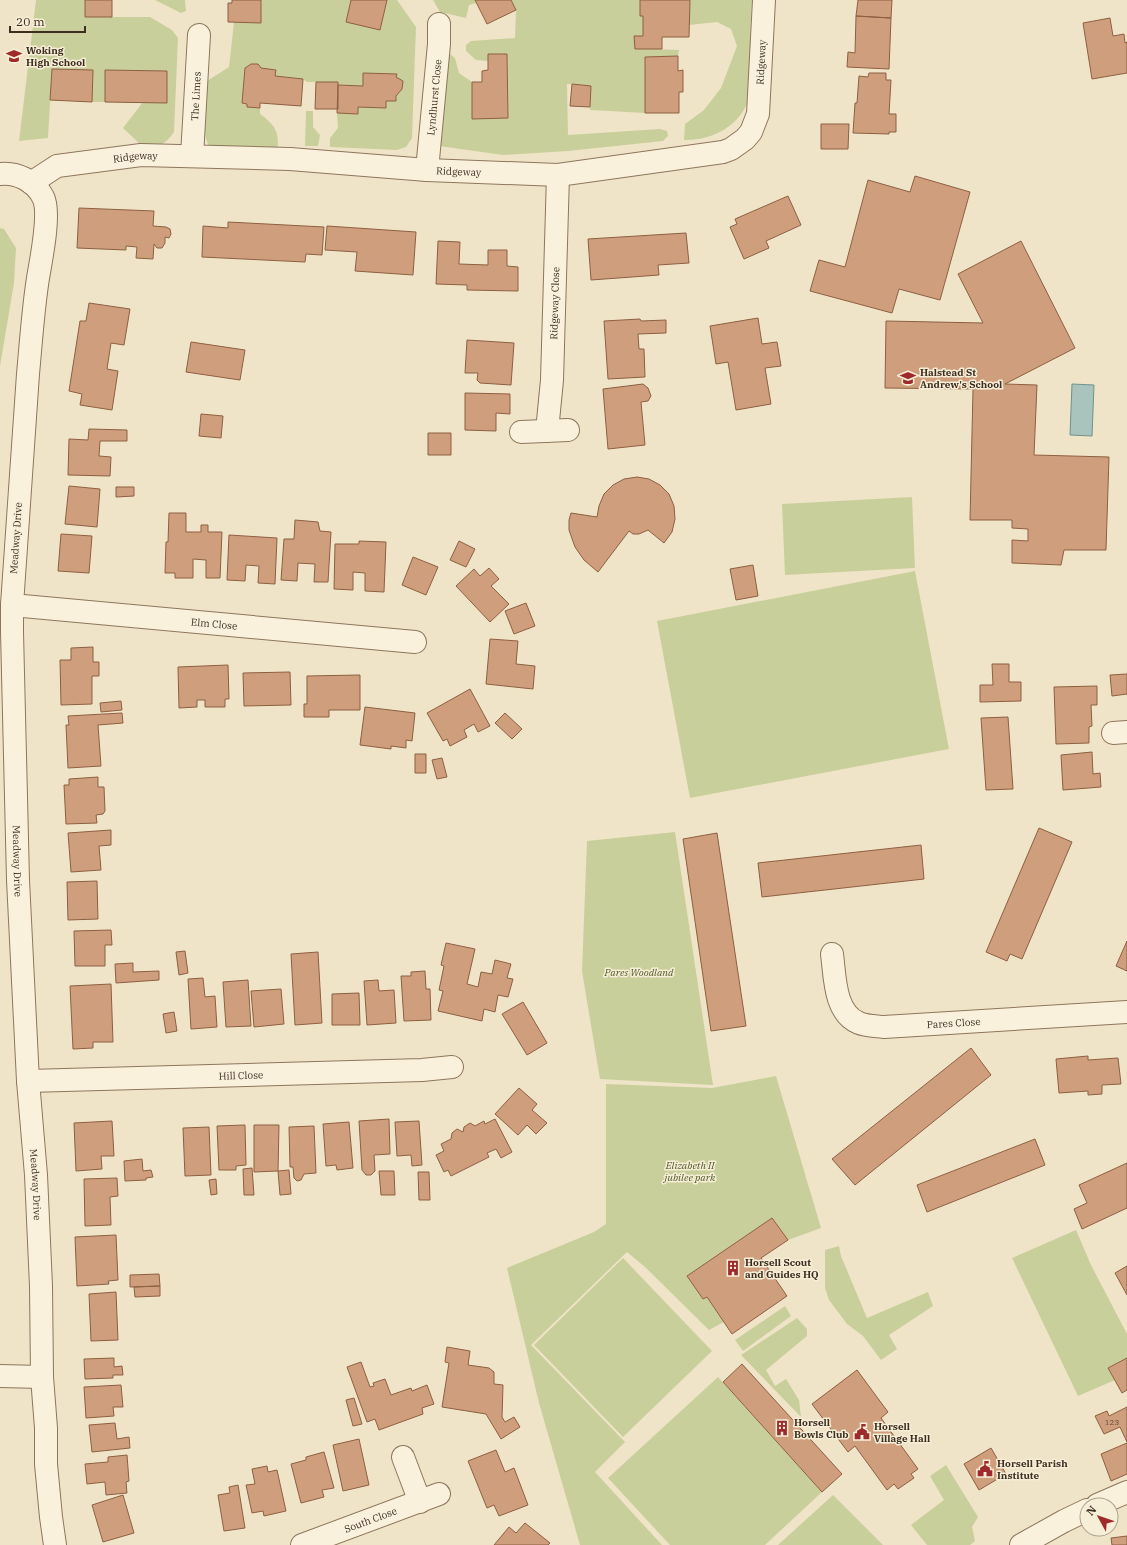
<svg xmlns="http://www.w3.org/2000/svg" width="1127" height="1545" font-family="'IBM Plex Serif',serif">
<rect width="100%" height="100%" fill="#f0e4c8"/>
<!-- green -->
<path fill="#c9cf9b" d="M36,0h49v17h65l22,13 6,8 -4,94c-8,12 -15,15 -30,16l-21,-20 20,-26 24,1v-32l-62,-1v32h-13l1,-32 -41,-1 -4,69 -29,3z
M155,0h30l1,11 -5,2z
M261,0h90l29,30 7,-30h10l19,27 -4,111 -6,9 -9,3 -67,-3v-9l8,-10 -1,-15 21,1v-7l28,1v-7c10,-5 16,-8 17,-20l-7,-4 1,-3 -33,-1 -1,13 -25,-1v-3h-31l-4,-3 -28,-3v-6l-14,-2 -3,-4h-7l-6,4 -3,35 5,1v3l13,1v6c16,11 21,21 16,40l-66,-6c-11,-19 -4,-46 -3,-67l22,-14 5,-45h27z
M433,0h42l1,3 -7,2 -3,13 -26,-6z
M511,0h129v16h3v20h-8v12l44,2 -1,6 -33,1v56l-55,-3 1,-24 -24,-2 1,51 92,-6 7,2 1,5 -5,5 -95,10 -65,4 -64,-9 3,-90 8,-2 5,4 4,15 13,9v36h36l-1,-64h-19v7l-12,-1 -10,-9v-6l5,-4 44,-3 1,-28z
M690,0h62c-1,16 -2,33 -2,49 0,16 4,34 -1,49 -8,28 -38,43 -65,42l1,-16 19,-14 17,-22 16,-42 -6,-17 -14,-7 -28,3z
M306,111h7v16l7,8 -2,11h-13z
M0,228l4,1 12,19 -2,35 -14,83z
M912,497l3,71 -130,7 -3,-71z
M915,571l34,178 -259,49 -33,-177z
M675,832l38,253 -113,-6 -18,-108 5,-130z
M776,1076l45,152 -33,12 -16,-22 -85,58 16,23 4,-2 17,25 -15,8 -64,-63 -18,-15 -96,93 94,97 -30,30 67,73h-82l-41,-142 -32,-135 87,-36 12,-8v-140l106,4z
M1076,1230l15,35 36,69v24l-19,10 7,12 -37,16 -66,-138z
M839,1246l2,10 26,62 61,-26 5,14 -44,29 8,14 -16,11 -18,-24 -16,-12 -18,-24 -4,-12v-38z
M623,1258l89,93 -89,86 -89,-92z
M785,1306l6,10 -48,35 -8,-11z
M797,1318l10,11v7l-41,34 9,16 11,-7 13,21 2,17 -60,-62z
M718,1377l104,115 -57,53h-95l-62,-67z
M946,1465l32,52 -6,10 3,14 -5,4h-43l-16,-20 33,-25 -14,-24z
M833,1495l50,50h-105z"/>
<!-- water -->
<path fill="#a9c4bc" stroke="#6f938a" d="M1072,384l22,1 -2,51 -22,-1z"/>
<!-- building -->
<path fill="#cf9f7d" stroke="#8d5f41" d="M85,0h27v17h-27z
M232,0h29v23l-33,-1v-19h4z
M351,0h36l-7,30 -34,-8z
M475,0h36l5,10 -29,14z
M640,0h50l-1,37h-27v12h-27l-1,-13h9v-20h-3z
M858,0h34l-1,18 -35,-2z
M856,16l35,2 -2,51 -42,-2 1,-15 7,1z
M1110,18l3,18 11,-2 1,9 2,-1v31l-35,6 -9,-56z
M488,54h19l1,64 -36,1v-37h10v-11l6,-1z
M678,56v15l5,-1v22h-4v21h-34v-56z
M251,64h7l3,4 15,2 -1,6 28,3 -2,27 -41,-3v5l-13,-1v-3l-5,-1 3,-35z
M52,69l41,1 -1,32 -42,-2z
M105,70l62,1v32l-62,-1z
M363,73l34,1 -1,3 7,4 -1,8 -6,7v5h-10v7l-28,-1v7l-21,-1 1,-28 25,1z
M869,73h17v7h5l-2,34h7v18h-7v2l-36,-1 2,-30h2l2,-27 9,1z
M316,82h22v27h-23z
M572,84l19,2 -1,21 -20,-1z
M821,124h28l-1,25h-27z
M915,176l55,16 -30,108 -41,-11 -7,24 -82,-22 9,-31 26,7 23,-87 42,12z
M788,196l13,29 -35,16 3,7 -25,11 -14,-32 7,-3 -2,-5z
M79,208l75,3 -1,15 13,1 4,2 1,5 -2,4 -4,-1v6l-3,5h-5l-3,-4 -1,15 -17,-1 1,-11 -11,-1v4l-49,-2z
M228,222l96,5 -2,28 -16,-1 -1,8 -103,-5 1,-31 25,2z
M327,226l89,6 -3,43 -58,-4 2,-19 -32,-2z
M686,233l3,30 -31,2 1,10 -68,5 -3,-41z
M438,241l22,1 -1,22 29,1v-15h19v16l11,1v24l-51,-1v-5l-31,-1z
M1021,241l54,107 -70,36 32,1 -3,70 75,2 -3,93h-42l-3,15 -49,-2v-23l16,1v-12l-16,-1v-8h-42l3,-131 -88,-1 1,-67 97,2 -25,-49z
M89,303l41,6 -6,36 -13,-2 -4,26 11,2 -6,39 -32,-5 2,-11 -13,-3 11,-70h6z
M758,318l4,26 15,-2 4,24 -16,2 6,36 -35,6 -8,-48 -12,2 -6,-38z
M640,319l1,2 25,-1v13l-28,1 1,15h5l1,28 -37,2 -4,-58z
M467,340l47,3 -3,42 -31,-2 -3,-3 1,-7h-13z
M191,342l54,8 -5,30 -54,-8z
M643,384l5,4 3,8 -3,5 -7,1 4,43 -37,4 -5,-60z
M465,393l45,1v20l-14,-1v18l-31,-1z
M201,414l22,2 -2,22 -22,-2z
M89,429l38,1v11h-27l-1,15 12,1 -1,19 -42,-1 1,-36 19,1z
M428,433h23v22h-23z
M637,477l12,2 11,6 9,9 5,12 1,13 -3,13 -8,11 -16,-13 -9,4h-6l-4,-3 -31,41 -14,-12 -9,-13 -6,-17v-10l2,-7 26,4 2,-11 5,-12 9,-9 11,-6z
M69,486l31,3 -3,38 -32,-3z
M116,487h18v9l-18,1z
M169,513h17v19h15v-7h7v7h14l-2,46h-14v-18l-13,-1v19h-18v-5h-10l1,-31h2z
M295,520l23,2 2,9 11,1 -3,50h-14l1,-18 -17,-1 -1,18 -16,-1 3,-41h10z
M61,534l31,2 -3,37 -31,-2z
M229,535l48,3 -2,46 -17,-1 1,-17 -13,-1 -1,16 -18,-1z
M359,541l27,1 -2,50 -19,-1v-18l-12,-1v18l-19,-1 1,-45h24z
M459,541l16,8 -9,18 -16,-7z
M413,557l25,10 -12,28 -24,-10z
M753,565l5,31 -22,4 -6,-31z
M489,568l10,11 -8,7 18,18 -19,18 -34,-36 18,-17 6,7z
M526,603l9,23 -21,8 -9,-23z
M490,639l28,2 -2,23 19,2 -2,23 -47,-5z
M93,647v15h6v14h-7v28l-31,1 -1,-45h11v-12z
M992,664h17v18h12v19l-41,1v-17h13z
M228,665l1,34h-4v8h-20v-7h-8v7l-18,1 -1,-41z
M290,672l1,33 -47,1 -1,-33z
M1127,674v20l-15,2 -2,-21z
M360,675v35h-31v7h-25v-13h3v-28z
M1097,686v19h-6l1,21 -3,1v16l-33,1 -2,-57z
M470,689l20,37 -12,6 -4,-8 -10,6 3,7 -17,9 -3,-7 -4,2 -16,-28z
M121,701l1,9 -21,2 -1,-9z
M365,707l50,6 -3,28 -6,-1v8l-15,-2v3l-31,-4z
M122,713l1,10 -25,2 3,41 -33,2 -2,-43h3l-1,-9z
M505,713l17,16 -10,10 -17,-16z
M1008,717l5,72 -27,1 -5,-72z
M1092,752l1,22 7,-1 1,14 -38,3 -2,-35z
M415,754h11v19h-11z
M442,758l5,19 -10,2 -5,-19z
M98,777v10h6l1,24 -2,3 -7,1 1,8 -31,1 -2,-39h5v-6z
M1039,828l33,14 -50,117 -12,-5 -3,7 -21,-9z
M111,830v15l-12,1 2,24 -30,2 -3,-39z
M717,833l29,193 -35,5 -28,-192z
M921,845l3,34 -162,18 -4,-34z
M97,881l1,38 -30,1 -1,-38z
M111,930l1,15h-7v21h-30l-1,-35z
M1127,941v30l-11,-5z
M446,943l29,6 -8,35 11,3 3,-15 11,2 3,-14 16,4 -4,14 6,1 -5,18 -10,-2 -3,17 -11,-3 -2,12 -44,-10 5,-20 -4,-1 5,-24 -3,-1z
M185,951l3,22 -9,2 -3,-23z
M318,952l4,71 -27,2 -4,-71z
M133,963v9l26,-1v9l-43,3 -1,-19z
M425,971l1,18h4l1,31 -27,1 -3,-45h10v-4z
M203,978l2,19 10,-1 2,31 -26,2 -3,-50z
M248,980l3,46 -25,1 -3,-45z
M378,980l1,11 15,-1 2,33 -29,2 -3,-44z
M111,984l2,58h-20v6l-20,1 -3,-63z
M281,989l3,35 -30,3 -3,-36z
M359,993l1,32h-28v-31z
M523,1002l24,41 -20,12 -25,-41z
M174,1012l3,19 -11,2 -3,-19z
M971,1048l20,27 -136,110 -23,-26z
M1088,1056v4l30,-2 3,26 -19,1v9l-14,1v-4l-29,2 -3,-34z
M519,1088l18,16 -5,6 15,13 -11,11 -9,-9 -9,10 -23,-21z
M389,1119l1,35 -16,1 1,16 -4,4h-5l-4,-5 -3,-49z
M495,1119l17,33 -11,6 -5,-9 -9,4 2,4 -38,19 -3,-6 -4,2 -8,-17 8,-4 -3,-7 10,-5 1,-6 5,-4 6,3 1,-5 6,-4 5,3 9,-5 1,3z
M112,1121l2,35h-13l1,13 -26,2 -2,-48z
M419,1121l3,44 -10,1 -1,-11 -14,1 -2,-34z
M349,1122l4,46 -16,2 -1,-5 -10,1 -3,-42z
M245,1125l1,40 -10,1v4h-17l-2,-44z
M254,1125h25l-1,46 -24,1z
M314,1126l2,47 -12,1 -3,6 -4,1 -3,-3 -1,-11h-3l-1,-40z
M209,1127l2,48 -26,1 -2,-48z
M1035,1139l10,26 -118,47 -10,-27z
M142,1159l1,12 8,-1 2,7 -7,1v2l-21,1 -1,-20z
M1127,1163v45l-45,21 -8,-20 13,-6 -8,-18z
M252,1168l2,27h-10l-1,-26z
M289,1170l2,24 -11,1 -2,-24z
M379,1171h15l1,24h-14z
M418,1172h11l1,28h-11z
M117,1178l1,18 -8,1 1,28 -26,1 -1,-47z
M216,1179l1,15 -6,1 -2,-15z
M772,1218l16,22 -27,18 26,38 -55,38 -25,-37 -4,2 -16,-23z
M116,1235l2,45 -10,1 1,3 -32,2 -2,-49z
M1127,1266v29l-12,-22z
M159,1274l1,12 -30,1v-12z
M160,1286v10l-25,1 -1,-10z
M116,1292l2,48 -27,1 -2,-47z
M447,1347l23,4 -2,14 21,3 5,4v12l9,1 -1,32 3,5 9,-5 6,10 -19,12 -15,-25 -44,-7 7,-44 -4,-1z
M114,1358v9l8,-1 1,9h-10v3l-28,1 -1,-20z
M1127,1358v32l-5,3 -14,-25z
M361,1362l9,25 4,-1 -1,-3 12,-4 6,16 20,-7 1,3 15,-6 7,19 -12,4 1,6 -44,16 -4,-11 -8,3 -20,-55z
M742,1364l100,110 -20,18 -99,-110z
M857,1370l31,42 -7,6 37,51 -7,5 3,4 -16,11 -4,-5 -7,6 -32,-44 -7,6 -36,-48z
M121,1385l2,22h-10l1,9 -28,2 -2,-31z
M354,1398l8,26 -9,2 -7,-26z
M1127,1407v35l-7,-15 -16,7 -9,-18 12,-5 2,5z
M115,1423l2,16 12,-2 1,11 -38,4 -3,-27z
M359,1439l10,46 -26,6 -10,-46z
M1127,1443v31l-16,7 -10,-27z
M991,1448l15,26 -27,16 -15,-26z
M496,1450l9,22 9,-4 14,37 -29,11 -5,-11 -7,3 -19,-47z
M324,1452l10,36 -12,2 2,7 -23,6 -10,-39 15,-4v-3z
M127,1455l2,26 -3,1 1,11 -21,2 -1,-13 -18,2 -2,-20 23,-2v-5z
M267,1466l1,6 9,-2 9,41 -22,5 -1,-5 -11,2 -6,-28 9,-1 -3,-15z
M238,1485l7,43 -21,3 -6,-36 12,-2 -1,-6z
M123,1495l11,38 -31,9 -11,-37z
M525,1523l25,20 -2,2h-54l15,-18 7,6z
M1127,1536v9h-15l-1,-7z"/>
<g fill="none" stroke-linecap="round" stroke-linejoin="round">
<defs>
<g id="minor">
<path id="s1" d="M192,156l7,-121"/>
<path id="s2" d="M427,170l12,-126v-20"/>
<path id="s3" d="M0,174c17,-2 35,7 43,23 8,15 -2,63 -5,81 -5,32 -7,64 -10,96 -6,77 -11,154 -16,231v27l6,248 10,201 8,94 5,111 1,91 4,51v36l5,53 4,28"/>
<path id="s4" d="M31,183l26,-17 84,-11 149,4 137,11 131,5 165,-23 8,-3 14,-10 6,-7 7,-18 6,-114"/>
<path id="s5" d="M547,431l5,-51 6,-205"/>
<path d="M521,432l47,-2"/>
<path id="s6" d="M12,605l403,37"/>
<path d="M1113,733l14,-1"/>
<path id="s7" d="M832,954c3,22 2,59 27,69 7,3 17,3 25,4l243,-15"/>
<path id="s8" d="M28,1081l394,-11 30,-3"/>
<path d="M0,1376l42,1"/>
<path d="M403,1457l17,45"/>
<path d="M1097,1505l30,-13"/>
<path id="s9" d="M302,1545l137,-51"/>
<path d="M1021,1545l43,-24 23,-11"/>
</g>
</defs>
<!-- minor casing -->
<use href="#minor" stroke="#8d765c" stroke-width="24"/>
<!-- minor -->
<use href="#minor" stroke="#faf1dc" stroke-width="22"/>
</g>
<!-- icons -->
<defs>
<symbol id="school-bare" viewBox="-9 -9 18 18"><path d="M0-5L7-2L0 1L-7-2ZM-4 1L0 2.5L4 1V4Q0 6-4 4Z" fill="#9e2a2b" stroke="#f7eed8" stroke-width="2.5" paint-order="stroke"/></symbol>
<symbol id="building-bare" viewBox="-9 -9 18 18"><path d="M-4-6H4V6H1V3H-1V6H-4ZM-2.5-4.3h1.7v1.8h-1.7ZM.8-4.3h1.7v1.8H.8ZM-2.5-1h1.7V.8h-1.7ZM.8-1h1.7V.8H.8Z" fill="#9e2a2b" stroke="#f7eed8" stroke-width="2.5" paint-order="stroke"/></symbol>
<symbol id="civic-bare" viewBox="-9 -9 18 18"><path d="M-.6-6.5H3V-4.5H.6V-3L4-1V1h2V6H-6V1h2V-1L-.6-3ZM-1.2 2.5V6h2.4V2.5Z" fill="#9e2a2b" stroke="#f7eed8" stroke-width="2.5" paint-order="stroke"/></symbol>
</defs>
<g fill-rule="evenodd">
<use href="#school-bare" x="3" y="45" width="22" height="22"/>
<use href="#school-bare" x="897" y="367" width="22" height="22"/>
<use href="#building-bare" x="722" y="1257" width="22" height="22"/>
<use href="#building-bare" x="771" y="1417" width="22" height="22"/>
<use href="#civic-bare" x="851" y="1421" width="22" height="22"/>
<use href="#civic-bare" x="974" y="1458" width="22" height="22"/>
</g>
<g text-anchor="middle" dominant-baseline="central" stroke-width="3" stroke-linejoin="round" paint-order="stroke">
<!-- number labels -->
<g font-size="8" fill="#624a37">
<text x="1112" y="1422">123</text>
</g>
<!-- poi labels -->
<g font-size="10" font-weight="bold" fill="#3d2e20" stroke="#f7eed8" text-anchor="start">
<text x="26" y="50">Woking<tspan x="26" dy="12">High School</tspan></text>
<text x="920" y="372">Halstead St<tspan x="920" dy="12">Andrew's School</tspan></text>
<text x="745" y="1262">Horsell Scout<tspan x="745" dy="12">and Guides HQ</tspan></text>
<text x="794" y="1422">Horsell<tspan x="794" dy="12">Bowls Club</tspan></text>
<text x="874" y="1426">Horsell<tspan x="874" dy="12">Village Hall</tspan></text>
<text x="997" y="1463">Horsell Parish<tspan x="997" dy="12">Institute</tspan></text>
</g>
<!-- street labels -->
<g font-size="10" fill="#3d2e20" stroke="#f7eed8">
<text stroke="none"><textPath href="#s4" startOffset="806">Ridgeway</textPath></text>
<text stroke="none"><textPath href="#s1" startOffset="60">The Limes</textPath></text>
<text stroke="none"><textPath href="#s2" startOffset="73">Lyndhurst Close</textPath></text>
<text stroke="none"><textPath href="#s4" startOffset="110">Ridgeway</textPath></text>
<text stroke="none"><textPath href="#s4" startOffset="434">Ridgeway</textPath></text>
<text stroke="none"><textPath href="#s5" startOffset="128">Ridgeway Close</textPath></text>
<text transform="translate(16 538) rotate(-86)">Meadway Drive</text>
<text stroke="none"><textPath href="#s6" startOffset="203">Elm Close</textPath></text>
<text stroke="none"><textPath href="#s3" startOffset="718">Meadway Drive</textPath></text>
<text stroke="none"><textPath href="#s7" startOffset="173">Pares Close</textPath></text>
<text stroke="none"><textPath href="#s8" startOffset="213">Hill Close</textPath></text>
<text stroke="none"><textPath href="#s3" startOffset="1042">Meadway Drive</textPath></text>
<text stroke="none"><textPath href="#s9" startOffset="73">South Close</textPath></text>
</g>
<!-- park labels -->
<g font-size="10" font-style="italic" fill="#4d5a26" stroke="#f7eed8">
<text x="639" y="972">Pares Woodland</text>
<text x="690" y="1165">Elizabeth II<tspan x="690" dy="12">jubilee park</tspan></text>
</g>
</g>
<!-- north arrow -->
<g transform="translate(1099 1517) rotate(310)"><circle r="19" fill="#f7eed8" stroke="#ada18e"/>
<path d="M0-3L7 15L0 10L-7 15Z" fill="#9e2a2b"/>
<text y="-6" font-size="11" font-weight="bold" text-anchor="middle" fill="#3d2e20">N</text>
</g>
<!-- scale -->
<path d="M10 26v6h75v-6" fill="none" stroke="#3d2e20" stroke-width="2"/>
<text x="16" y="26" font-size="12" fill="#3d2e20" stroke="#f7eed8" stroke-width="3" paint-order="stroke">20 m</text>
</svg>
